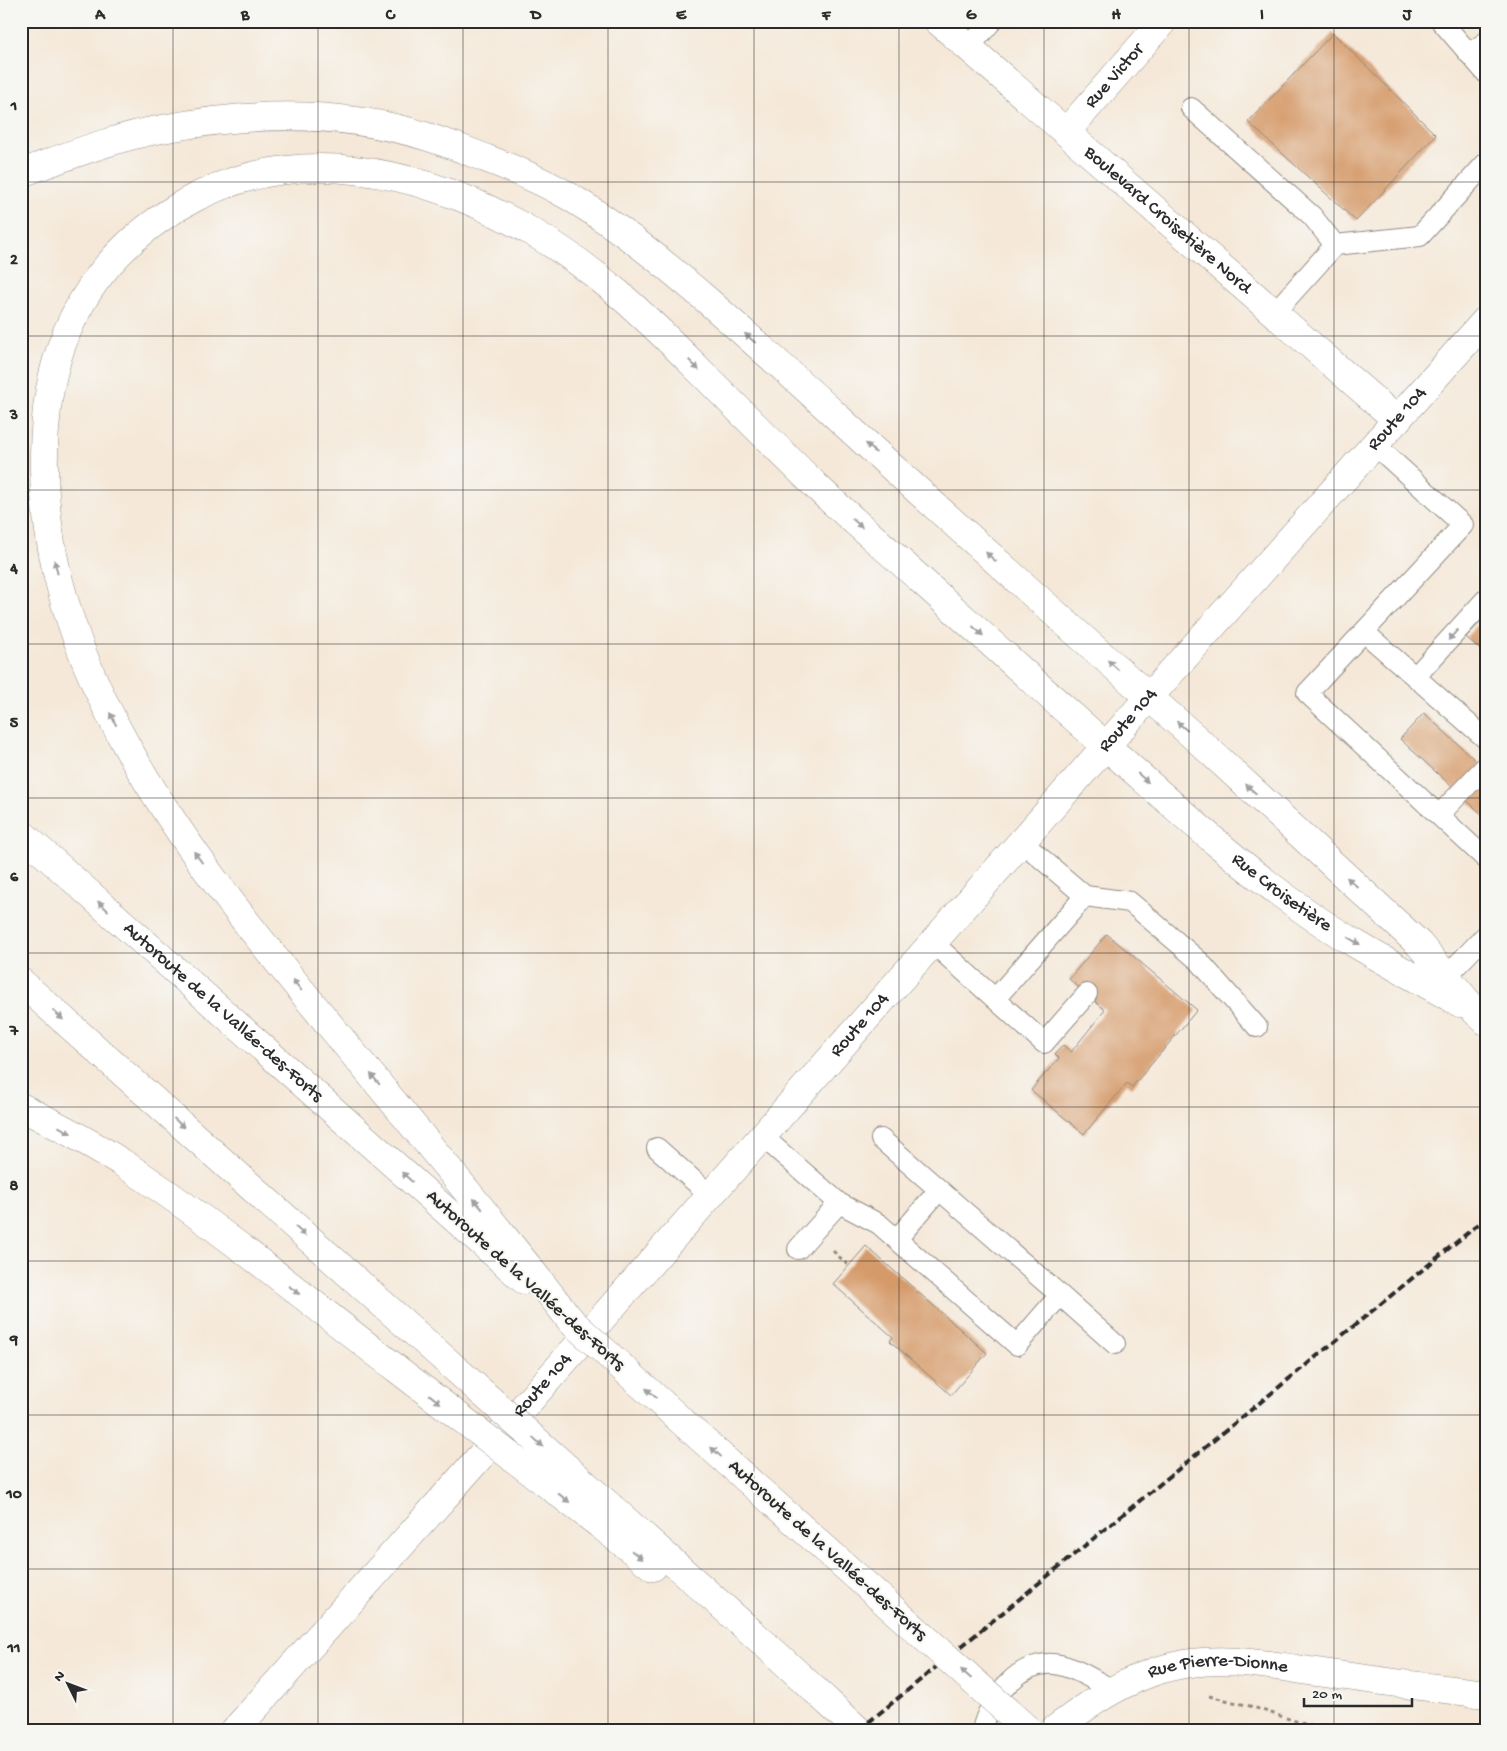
<svg xmlns="http://www.w3.org/2000/svg" width="1507" height="1751" font-family="'Gochi Hand',sans-serif">
<rect width="100%" height="100%" fill="#f6f6f2"/>
<filter id="ink" filterUnits="userSpaceOnUse"><feTurbulence type="fractalNoise" baseFrequency=".02" numOctaves="2"/><feDisplacementMap in="SourceGraphic" scale="10" xChannelSelector="R" yChannelSelector="G"/><feConvolveMatrix kernelMatrix="1 2 1 2 8 2 1 2 1" color-interpolation-filters="sRGB"/></filter>
<filter id="wash" filterUnits="userSpaceOnUse"><feTurbulence type="fractalNoise" baseFrequency=".0096" numOctaves="4" result="noise"/><feDisplacementMap in="SourceGraphic" scale="20" xChannelSelector="R" yChannelSelector="G"/><feGaussianBlur stdDeviation="1.12" result="paint"/><feColorMatrix in="noise" values="0 0 0 0 0 0 0 0 0 0 0 0 0 0 0 0 0 1.4 0 .05"/><feComposite in="paint" operator="in"/></filter>
<g filter="url(#wash)">
<rect width="100%" height="100%" fill="#f5e8d8"/>
<g id="blocks">
<!-- building -->
<path fill="#d59a69" d="M1333,33l103,102 -80,86 -108,-99z
M1486,616v39l-20,-18z
M1424,713l62,57v48l-86,-79z
M1107,934l90,76 -65,77 -5,-4 -43,51 -53,-44 28,-32 -4,-4 8,-9 8,7 34,-42 -36,-31z
M866,1246l121,107 -36,42 -61,-54 3,-4 -60,-53z"/>
</g>
</g>
<g filter="url(#ink)">
<use href="#blocks" fill-opacity="0" stroke="#908a82" stroke-width="1"/>
<g fill="none" stroke-linecap="round" stroke-linejoin="round">
<defs>
<path id="service" d="M1441,21l45,52
M969,47l23,-26
M1469,54l17,-12
M1191,108l121,108 23,29
M1274,313l61,-68 85,-9 66,-73
M1375,445l88,80 -156,168 179,166
M1364,632l122,107
M1415,677l71,-78
M1439,815l47,-49
M1085,896l45,6 69,59 58,66
M933,943l111,100 43,-49
M1437,986l49,-51
M995,999l90,-103 -63,-54
M763,1137l76,66 -41,46
M657,1148l54,48
M839,1203l40,21 138,121 43,-50 -179,-156
M897,1239l42,-49
M1060,1295l55,49
M982,1730c8,-33 40,-74 78,-65 18,4 36,16 52,25"/>
<g id="minor">
<path id="s1" d="M938,21l459,399"/>
<path id="s2" d="M1066,132l97,-111"/>
<path d="M1149,697l51,45 219,202 57,68 10,9"/>
<path id="s3" d="M1106,746c63,55 125,113 193,161 50,36 107,65 161,96"/>
<path id="s4" d="M1054,1730c36,-27 72,-52 116,-63 51,-13 103,-1 154,6 54,8 108,15 162,21"/>
</g>
<g id="primary">
<path id="s5" d="M235,1730l221,-246 693,-787 337,-377"/>
</g>
<g id="motorway">
<path d="M21,173c45,-16 94,-36 141,-44 88,-17 180,-19 266,8 19,6 38,13 57,21 29,11 58,23 85,39 50,30 95,67 139,105 42,37 84,74 125,112 104,96 210,190 315,283"/>
<path id="s6" d="M21,833l503,447"/>
<path d="M21,982l402,358"/>
<path d="M21,1107c34,17 68,35 100,55 96,63 185,137 276,207"/>
<path d="M572,1322c-72,-92 -146,-181 -220,-270 -149,-180 -335,-394 -305,-644 11,-88 56,-156 131,-201 114,-69 246,-37 354,25 62,35 113,84 163,134 41,41 82,82 124,123 33,31 68,60 102,91 61,55 123,111 185,166"/>
<path d="M687,1426l170,151"/>
<path d="M613,1509l164,146 81,75"/>
<path d="M599,1524l54,43"/>
</g>
</defs>
<!-- service casing -->
<use href="#service" stroke="#908a82" stroke-width="22"/>
<!-- minor casing -->
<use href="#minor" stroke="#908a82" stroke-width="29"/>
<!-- primary casing -->
<use href="#primary" stroke="#908a82" stroke-width="29"/>
<!-- motorway casing -->
<use href="#motorway" stroke="#908a82" stroke-width="29"/>
<!-- path -->
<path stroke="#908a82" stroke-width="3" stroke-dasharray="4 4" stroke-linecap="butt" d="M833,1251l16,15
M1209,1696l41,10 73,24"/>
<!-- service -->
<use href="#service" stroke="#fff" stroke-width="20"/>
<!-- minor -->
<use href="#minor" stroke="#fff" stroke-width="28"/>
<!-- primary -->
<use href="#primary" stroke="#fff" stroke-width="28"/>
<!-- motorway -->
<use href="#motorway" stroke="#fff" stroke-width="28"/>
<!-- rail -->
<path stroke="#2b2b2b" stroke-width="4" stroke-dasharray="8 4" stroke-linecap="butt" d="M859,1730l627,-512"/>
<defs>
<path id="motorway-bridge" d="M572,1322l115,104
M423,1340l190,169
M397,1369l202,155
M857,1577l171,153"/>
</defs>
<!-- motorway-bridge casing -->
<use href="#motorway-bridge" stroke="#908a82" stroke-width="29" stroke-linecap="butt"/>
<!-- motorway-bridge -->
<use href="#motorway-bridge" stroke="#fff" stroke-width="28"/>
</g>
<!-- one-way arrows -->
<defs><path id="oneway-solid" d="M-6-.8H1V-3.2L6.5 0L1 3.2V.8H-6Z" transform="scale(1.25)"/></defs>
<g fill="#a0a0a0">
<use href="#oneway-solid" transform="translate(750 338) rotate(-139)"/>
<use href="#oneway-solid" transform="translate(694 365) rotate(45)"/>
<use href="#oneway-solid" transform="translate(871 448) rotate(-137)"/>
<use href="#oneway-solid" transform="translate(857 523) rotate(42)"/>
<use href="#oneway-solid" transform="translate(991 557) rotate(-138)"/>
<use href="#oneway-solid" transform="translate(56 567) rotate(-103)"/>
<use href="#oneway-solid" transform="translate(978 631) rotate(42)"/>
<use href="#oneway-solid" transform="translate(1453 635) rotate(132)"/>
<use href="#oneway-solid" transform="translate(1113 665) rotate(-138)"/>
<use href="#oneway-solid" transform="translate(113 719) rotate(-117)"/>
<use href="#oneway-solid" transform="translate(1182 726) rotate(-139)"/>
<use href="#oneway-solid" transform="translate(1143 778) rotate(41)"/>
<use href="#oneway-solid" transform="translate(1251 789) rotate(-138)"/>
<use href="#oneway-solid" transform="translate(198 857) rotate(-126)"/>
<use href="#oneway-solid" transform="translate(1352 882) rotate(-138)"/>
<use href="#oneway-solid" transform="translate(103 906) rotate(-138)"/>
<use href="#oneway-solid" transform="translate(1354 941) rotate(30)"/>
<use href="#oneway-solid" transform="translate(297 985) rotate(-129)"/>
<use href="#oneway-solid" transform="translate(58 1015) rotate(42)"/>
<use href="#oneway-solid" transform="translate(375 1079) rotate(-130)"/>
<use href="#oneway-solid" transform="translate(179 1123) rotate(42)"/>
<use href="#oneway-solid" transform="translate(65 1130) rotate(29)"/>
<use href="#oneway-solid" transform="translate(407 1177) rotate(-138)"/>
<use href="#oneway-solid" transform="translate(478 1204) rotate(-130)"/>
<use href="#oneway-solid" transform="translate(300 1231) rotate(42)"/>
<use href="#oneway-solid" transform="translate(294 1290) rotate(38)"/>
<use href="#oneway-solid" transform="translate(651 1393) rotate(-138)"/>
<use href="#oneway-solid" transform="translate(435 1399) rotate(38)"/>
<use href="#oneway-solid" transform="translate(538 1442) rotate(42)"/>
<use href="#oneway-solid" transform="translate(716 1452) rotate(-138)"/>
<use href="#oneway-solid" transform="translate(564 1498) rotate(38)"/>
<use href="#oneway-solid" transform="translate(637 1555) rotate(38)"/>
<use href="#oneway-solid" transform="translate(966 1674) rotate(-138)"/>
</g>
</g>
<!-- grid -->
<path fill="none" stroke="#2b2b2b" stroke-width="1" stroke-opacity="0.55" d="M173,21v1709M318,21v1709M463,21v1709M608,21v1709M754,21v1709M899,21v1709M1044,21v1709M1189,21v1709M1334,21v1709M21,182h1465M21,336h1465M21,490h1465M21,644h1465M21,798h1465M21,953h1465M21,1107h1465M21,1261h1465M21,1415h1465M21,1569h1465"/>
<g text-anchor="middle" dominant-baseline="central" stroke-width="4" stroke-linejoin="round" paint-order="stroke">
<!-- street labels -->
<g font-size="19" fill="#2b2b2b" stroke="#f6f6f2">
<text stroke="none"><textPath href="#s2" startOffset="74">Rue Victor</textPath></text>
<text stroke="none"><textPath href="#s1" startOffset="304">Boulevard Croisetière Nord</textPath></text>
<text stroke="none"><textPath href="#s5" startOffset="1752">Route 104</textPath></text>
<text stroke="none"><textPath href="#s5" startOffset="1348">Route 104</textPath></text>
<text stroke="none"><textPath href="#s3" startOffset="229">Rue Croisetière</textPath></text>
<text stroke="none"><textPath href="#s6" startOffset="270">Autoroute de la Vallée-des-Forts</textPath></text>
<text stroke="none"><textPath href="#s5" startOffset="942">Route 104</textPath></text>
<text transform="translate(525 1281) rotate(42)">Autoroute de la Vallée-des-Forts</text>
<text stroke="none"><textPath href="#s5" startOffset="462">Route 104</textPath></text>
<text transform="translate(827 1551) rotate(42)">Autoroute de la Vallée-des-Forts</text>
<text stroke="none"><textPath href="#s4" startOffset="181">Rue Pierre-Dionne</textPath></text>
</g>
</g>
<!-- margin -->
<rect width="1507" height="1751" fill="none" stroke="#f6f6f2" stroke-width="55"/>
<!-- north arrow -->
<g transform="translate(68 1684) rotate(312)" stroke="#f6f6f2" stroke-width="4" paint-order="stroke">
<path d="M0-4L9 19L0 12L-9 19Z" fill="#2b2b2b"/>
<text y="-8" font-size="14" font-weight="bold" text-anchor="middle" fill="#2b2b2b">N</text>
</g>
<!-- scale -->
<path d="M1304 1698v8h108v-8" fill="none" stroke="#2b2b2b" stroke-width="2.5"/>
<text x="1312" y="1698" font-size="15" fill="#2b2b2b" stroke="#f6f6f2" stroke-width="4" paint-order="stroke">20 m</text>
<rect x="28" y="28" width="1452" height="1696" fill="none" stroke="#2b2b2b" stroke-width="2"/>
<g font-size="16" text-anchor="middle" font-weight="bold" fill="#2b2b2b">
<text x="100" y="19">A</text>
<text x="245" y="19">B</text>
<text x="390" y="19">C</text>
<text x="536" y="19">D</text>
<text x="681" y="19">E</text>
<text x="826" y="19">F</text>
<text x="971" y="19">G</text>
<text x="1116" y="19">H</text>
<text x="1262" y="19">I</text>
<text x="1407" y="19">J</text>
<text x="14" y="110">1</text>
<text x="14" y="264">2</text>
<text x="14" y="419">3</text>
<text x="14" y="573">4</text>
<text x="14" y="727">5</text>
<text x="14" y="881">6</text>
<text x="14" y="1035">7</text>
<text x="14" y="1190">8</text>
<text x="14" y="1344">9</text>
<text x="14" y="1498">10</text>
<text x="14" y="1652">11</text>
</g>
</svg>
